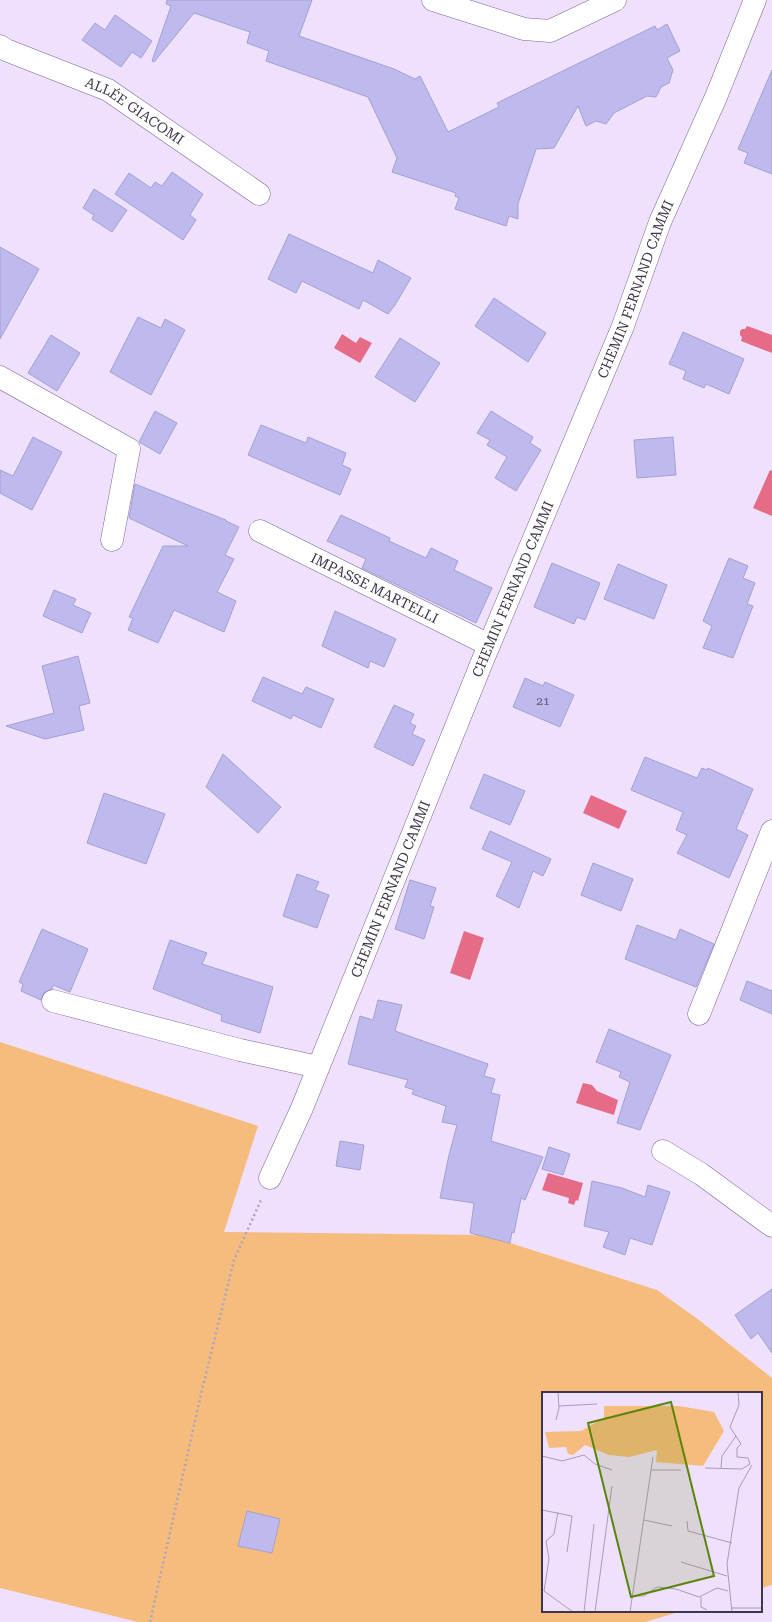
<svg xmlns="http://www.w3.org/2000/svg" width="772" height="1622" font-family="'Roboto Serif',serif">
<rect width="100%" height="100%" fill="#efe0fe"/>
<!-- green -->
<path fill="#f5bc7d" d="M0,1042l258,84 -34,106 261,3 172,55 42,30 73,58v207l-11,3v-195h-218v218h139l-37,11h-507l-138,-34z"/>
<!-- water -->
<path fill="#e56b86" d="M747,326l25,9v18l-31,-12 1,-4 -2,-2v-4l2,-2h3z
M342,334l14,9 4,-6 12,6 -12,20 -26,-15z
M770,470l2,1v45l-19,-8z
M591,795l36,16 -8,18 -36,-16z
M464,931l20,7 -14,42 -20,-7z
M583,1083l9,2 5,6 21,9 -4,15 -38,-12z
M548,1173l35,10 -5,18 -2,-1 -2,5 -6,-2 1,-5 -27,-8z"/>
<!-- building -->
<path fill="#bebaed" stroke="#a4a0d2" d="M167,0h145l-13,36 95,33 21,10 5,-3 28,56 51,-25 -2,-4 158,-77 2,4 10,-6 13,27 -13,7 6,12 -4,13 -8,4 -5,10 -9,-1 -33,17 -8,11 -10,-3 -10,5 -8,-20 -24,42 -18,1 -18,55v15l-9,-3 -3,10 -51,-17 4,-11 -4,-2 1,-3 -64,-21 5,-14 -29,-61 -102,-36 3,-10 -22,-8 3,-11 -56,-19 -40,49 -2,-1 19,-55 -5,-2z
M115,15l37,26 -11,17 -9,-6 -11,15 -39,-27 13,-17 10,7z
M772,70v104l-28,-11 4,-10 -10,-4z
M172,172l31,22 -13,21 6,5 -13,20 -68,-46 14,-21 22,15 4,-6 7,4z
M94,189l33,21 -15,22 -20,-13 2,-4 -11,-7z
M289,234l84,39 5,-13 33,18 -16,27 -7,9 -25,-14 -4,9 -57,-28 -6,12 -28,-14z
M0,247l39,22 -39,70z
M494,298l52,35 -18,29 -53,-36z
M138,317l23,11 4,-9 20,11 -34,65 -41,-23z
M683,332l61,27 -15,35 -23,-10 -2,4 -21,-9 3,-8 -17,-7z
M51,335l29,18 -23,38 -29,-18z
M400,338l40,25 -25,39 -40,-25z
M155,411l22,12 -17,31 -21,-12z
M491,411l42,26 -3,6 11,7 -25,41 -21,-13 12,-21 -20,-12 3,-5 -13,-7z
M261,425l45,18 2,-6 38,16 -4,12 9,4 -11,26 -92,-40z
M33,437l29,15 -30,58 -32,-17v-23l13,6z
M673,437l3,38 -39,3 -3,-38z
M135,484l91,36v1l13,6 -14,28 9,4 -17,33 19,9 -12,31 -50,-22 -16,33 -30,-13 5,-12 -4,-1 34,-71h25l-59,-28z
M341,515l49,23 -1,3 37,17 5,-10 27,13 -4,9 38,18 -16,35 -114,-55 4,-9 -39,-18z
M729,558l19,8 -5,12 12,5 -8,21 6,2 -20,52 -30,-10 9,-22 -9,-5z
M552,563l48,20 -15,37 -8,-3 -3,7 -40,-17z
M618,564l49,21 -13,34 -50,-20z
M54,590l22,9 -3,6 18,8 -9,20 -39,-17z
M335,611l61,28 -12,28 -14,-6 -2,7 -46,-22z
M78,656l12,47 -11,3 5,24 -39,9 -39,-13 48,-13 -12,-47z
M263,677l39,17 4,-7 28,12 -13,29 -28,-13 -2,4 -39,-18z
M525,678l18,8 2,-4 29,13 -14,32 -47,-20z
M394,705l20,9 -4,9 6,3 -4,8 13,6 -12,26 -39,-19z
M223,754l58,53 -23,26 -52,-46z
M645,757l52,21 5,-10 5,2 1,-2 45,21 -17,40 12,6 -19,43 -52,-25 10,-18 -11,-5 7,-18 -52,-22z
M484,774l41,17 -15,34 -40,-17z
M104,793l61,21 -19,50 -59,-21z
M490,831l61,28 -8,17 -10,-5 -14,37 -23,-12 16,-34 -30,-13z
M593,863l40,16 -12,32 -40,-16z
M297,874l22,8 -4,8 14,5 -12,33 -34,-12z
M410,880l26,8 -6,18 4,1 -10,32 -29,-10z
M637,925l39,15 4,-11 34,15 -18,43 -71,-28z
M42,929l46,20 -18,43 -17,-7 -1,4 -8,4 -3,7 -20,-9 2,-7 -4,-2z
M170,940l37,13 -5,11 71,23 -13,46 -39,-12 1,-6 -69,-26z
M747,981l25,10v23l-32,-14z
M378,1000l24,5 -7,26 93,33 -4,12 11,3 -4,14 9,2 -9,46 52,16 -18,43 -4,-2 -7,35 -2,-1 -2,11 -40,-10 4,-30 -34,-5 9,-43 8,-30 -15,-3 4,-16 -34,-12 2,-4 -9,-3 3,-7 -60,-16 12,-48 13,4z
M609,1029l62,26 -31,75 -23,-7 13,-41 -11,-5 2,-5 -25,-10z
M340,1141l24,4 -4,25 -24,-4z
M549,1147l21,7 -7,21 -21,-6z
M592,1181l30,7 23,9 3,-12 22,7 -18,53 -22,-7 -5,17 -22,-8 6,-15 -25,-6z
M772,1289v64l-14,-20 -7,6 -16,-24z
M247,1511l33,8 -8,34 -34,-7z"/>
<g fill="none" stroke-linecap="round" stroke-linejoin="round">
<defs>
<g id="minor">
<path d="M433,0l91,29 26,2 65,-31"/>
<path id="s1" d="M0,46l6,4 102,40 151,104"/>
<path d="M0,377l129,72 -17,91"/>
<path id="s2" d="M260,531l229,114"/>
<path d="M53,1001l187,49 78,17"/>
<path d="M699,1014l73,-183"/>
<path d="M663,1151l38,23 71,52"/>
<path id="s3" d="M270,1178l32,-70 180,-446 141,-336 37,-104 56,-125 39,-97"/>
</g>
</defs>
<!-- minor casing -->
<use href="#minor" stroke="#7d6591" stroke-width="23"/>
<!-- path -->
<path stroke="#afa2bc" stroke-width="2.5" stroke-dasharray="2 3" stroke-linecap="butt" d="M150,1622l51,-228 33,-134 27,-60"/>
<!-- minor -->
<use href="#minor" stroke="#fff" stroke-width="22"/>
</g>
<g text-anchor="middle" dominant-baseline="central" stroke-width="3.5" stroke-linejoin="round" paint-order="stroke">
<!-- number labels -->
<g font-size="12" fill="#605772">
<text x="543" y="701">21</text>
</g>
<!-- street labels -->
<g font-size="14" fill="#403649" stroke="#fff">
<text stroke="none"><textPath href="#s1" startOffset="150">ALLÉE GIACOMI</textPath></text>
<text stroke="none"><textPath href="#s3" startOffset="961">CHEMIN FERNAND CAMMI</textPath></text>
<text stroke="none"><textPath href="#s2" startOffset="128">IMPASSE MARTELLI</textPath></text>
<text stroke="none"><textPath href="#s3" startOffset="637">CHEMIN FERNAND CAMMI</textPath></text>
<text stroke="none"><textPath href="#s3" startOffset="313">CHEMIN FERNAND CAMMI</textPath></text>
</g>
</g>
<!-- overview -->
<g transform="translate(542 1392)">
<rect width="220" height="220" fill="#efe0fe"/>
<path d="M62,14h75l35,6 10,19 -21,35 -47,-4 1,-12 -28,7 -20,-2 -24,-10 -12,10 -5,-1 -2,-7 -17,1 -4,-16 36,-1 23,-13z" fill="#f5bc7d"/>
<path fill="none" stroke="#a99cb6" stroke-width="1" d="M196,0l1,13 -9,22 11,17 -4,4v9l11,1 2,6M17,14l38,-2M14,28l3,-12 -1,-16M0,64l20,5 22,-6 11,9 17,6M163,76l37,1 8,-5M179,76l1,-12 14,-20M109,78h30M0,118l30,6 -5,36M102,128l28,6M145,129l1,10 44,12M139,170l46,14M2,199l5,-32 -3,-18 8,-7 4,-22M2,199l29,21M91,204h11l13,-9 19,2 23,8 18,-9 11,3M159,205v10l6,3M189,216h31M42,220l10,-88M53,220l17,-126M88,220l23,-155M190,220l-5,-48 12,-76 13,-23"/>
<path fill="#5b8409" fill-opacity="0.15" stroke="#5b8409" stroke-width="2" d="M129,10l43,174 -83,21 -43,-174z"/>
<rect width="220" height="220" fill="none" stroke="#403649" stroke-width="2"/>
</g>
</svg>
